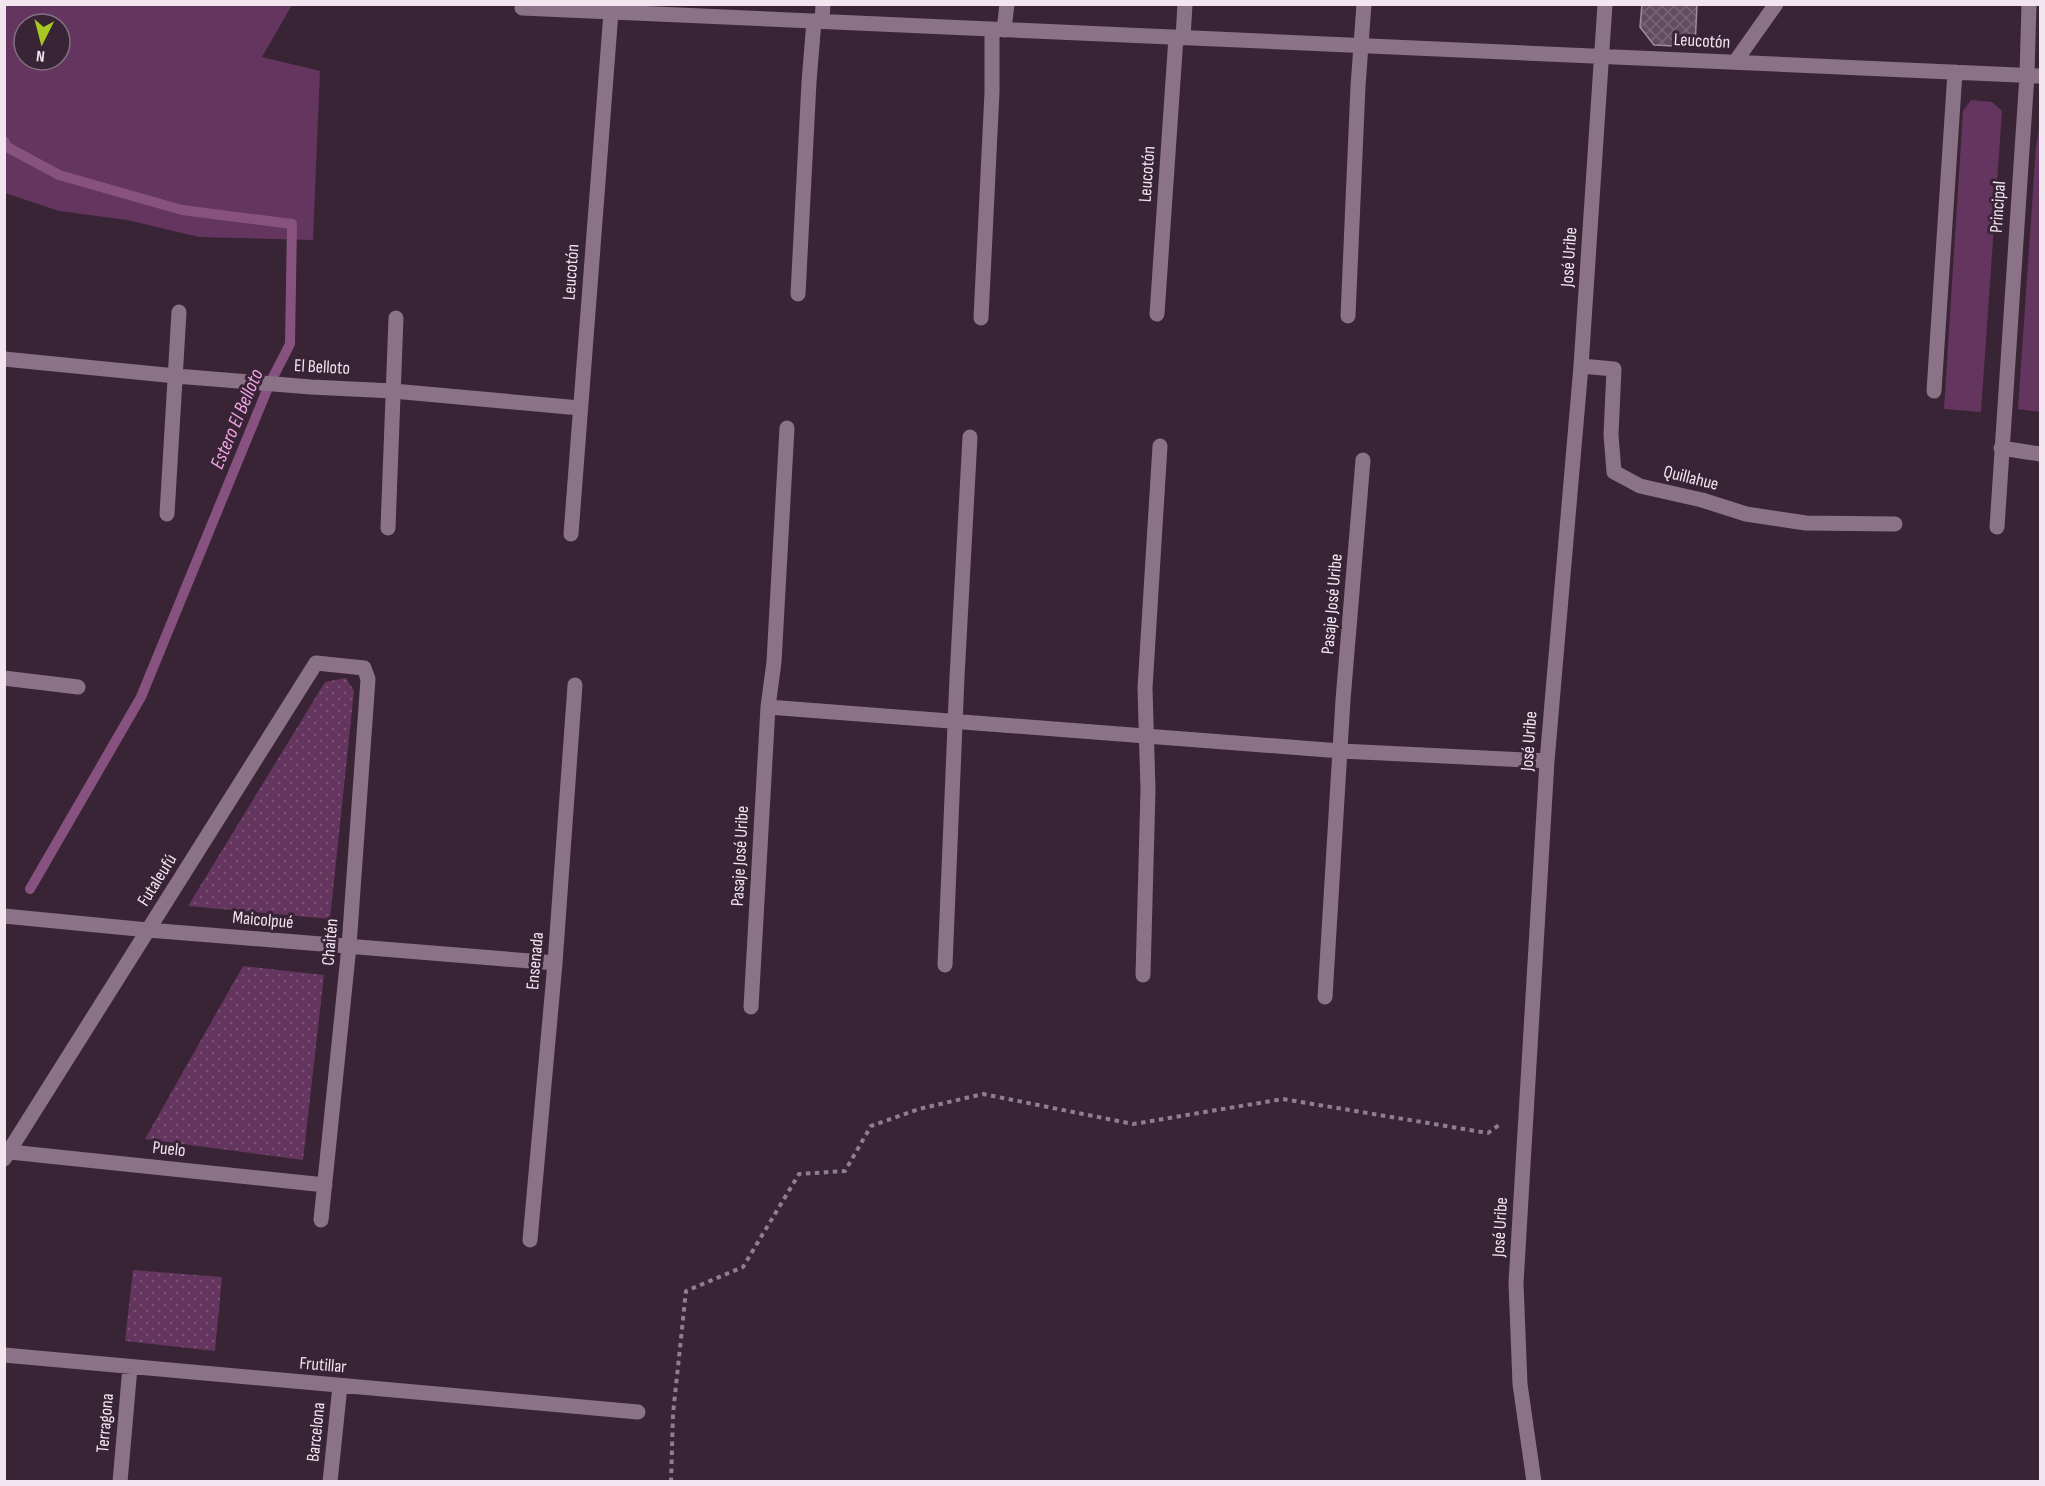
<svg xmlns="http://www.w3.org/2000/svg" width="2045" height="1486" font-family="'Sofia Sans Condensed',sans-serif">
<defs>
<pattern id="park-dots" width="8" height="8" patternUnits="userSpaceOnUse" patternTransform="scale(1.5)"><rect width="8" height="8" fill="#64355e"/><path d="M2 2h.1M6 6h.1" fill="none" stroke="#7b5275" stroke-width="1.8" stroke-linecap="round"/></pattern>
<pattern id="building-cross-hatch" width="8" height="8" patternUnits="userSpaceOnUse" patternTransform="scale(1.5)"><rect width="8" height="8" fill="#624c5e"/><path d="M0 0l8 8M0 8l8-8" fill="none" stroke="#796675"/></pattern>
</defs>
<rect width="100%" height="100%" fill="#382435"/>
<!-- grass -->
<path fill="#64355e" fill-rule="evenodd" d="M5,4l287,1 -30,52 58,14 -7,169 -114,-3 -72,-17 -68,-9 -54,-18zM24,24h36v36h-36z
M1971,100l21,2 10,9 -21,301 -37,-3 19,-298z
M2040,121v291l-22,-3 18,-262z"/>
<!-- park -->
<path fill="url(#park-dots)" d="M346,678l8,13 -24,228 -142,-13 137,-224z
M243,966l81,9 -21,185 -158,-21z
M133,1270l89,7 -7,74 -90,-10z"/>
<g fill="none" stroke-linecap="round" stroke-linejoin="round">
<!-- stream -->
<path stroke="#875280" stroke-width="10" d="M4,141l3,6 52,28 123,35 110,14 -2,120 -21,41 -128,312 -111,192"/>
</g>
<!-- building -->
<path fill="url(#building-cross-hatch)" stroke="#a28a9e" stroke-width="1.5" d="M1642,4h55l-2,43 -41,-2 -14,-18z"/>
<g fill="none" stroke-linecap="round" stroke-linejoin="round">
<!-- path -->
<path stroke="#8f7e8c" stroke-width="4" stroke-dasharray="4.5 4.5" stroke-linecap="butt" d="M671,1482l2,-68 13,-123 57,-24 56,-93 46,-3 26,-45 48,-17 64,-15 150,30 150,-25 205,34 11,-8"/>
<!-- minor -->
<path stroke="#8b7287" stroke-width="15" d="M522,8l1518,68
M822,21l1,-17
M1004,30l3,-26
M1183,38l2,-34
M1735,62l41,-58
M798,294l11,-212 5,-61
M1157,314l19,-277
M1348,316l10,-230 6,-82
M981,318l11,-226v-63
M4,359l172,17 135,11 82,4 187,17
M1581,366l33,3 -3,66 3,37 26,14 62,14 44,14 60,9 89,1
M1934,391l21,-319
M2001,448l39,6
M167,514l12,-202
M1997,527l30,-452 2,-71
M388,528l8,-210
M571,534l40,-522
M4,678l74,9
M768,707l573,44 206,10
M4,916l144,14 407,33
M945,965l12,-288 13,-240
M1143,975l5,-185 -3,-102 15,-242
M1325,997l18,-297 20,-240
M751,1007l17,-300 6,-45 13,-234
M10,1152l315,33
M4,1159l312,-496 48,5 4,11 -19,267 -28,274
M530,1240l25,-277 20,-278
M4,1355l634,57
M120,1482l10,-115
M330,1482l10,-96
M1534,1482l-14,-98 -4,-101 31,-522 34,-395 24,-362"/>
</g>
<g text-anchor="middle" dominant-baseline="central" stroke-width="6" stroke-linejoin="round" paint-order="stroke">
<!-- street labels -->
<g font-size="18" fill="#f2e5f0" stroke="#382435">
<text transform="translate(1702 41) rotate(3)">Leucotón</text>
<text transform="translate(1147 174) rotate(-86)">Leucotón</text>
<text transform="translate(1998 207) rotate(-86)">Principal</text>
<text transform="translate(1569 257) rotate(-86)">José Uribe</text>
<text transform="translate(571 272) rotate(-86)">Leucotón</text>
<text transform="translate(322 367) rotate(3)">El Belloto</text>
<text transform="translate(1691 478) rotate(14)">Quillahue</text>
<text transform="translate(1332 604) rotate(-85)">Pasaje José Uribe</text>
<text transform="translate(1529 741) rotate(-86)">José Uribe</text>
<text transform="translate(740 856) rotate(-87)">Pasaje José Uribe</text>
<text transform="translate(157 880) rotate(-58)">Futaleufú</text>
<text transform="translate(263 920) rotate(5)">Maicolpué</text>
<text transform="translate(330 942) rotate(-85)">Chaitén</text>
<text transform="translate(535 961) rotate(-85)">Ensenada</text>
<text transform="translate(169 1149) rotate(6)">Puelo</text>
<text transform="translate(1500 1227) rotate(-87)">José Uribe</text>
<text transform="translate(323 1365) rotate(5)">Frutillar</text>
<text transform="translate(105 1423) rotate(-85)">Terragona</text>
<text transform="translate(316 1432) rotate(-84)">Barcelona</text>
</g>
<!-- water labels -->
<g font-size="20" font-style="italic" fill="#f1a4e7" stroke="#382435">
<text transform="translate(237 419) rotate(-67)">Estero El Belloto</text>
</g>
</g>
<!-- border -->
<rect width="2045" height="1486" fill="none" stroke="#f2e5f0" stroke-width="12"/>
<!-- north arrow -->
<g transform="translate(42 42) rotate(186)"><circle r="28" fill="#382435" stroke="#827180" stroke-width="1.5"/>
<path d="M0-4.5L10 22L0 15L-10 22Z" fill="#a6c821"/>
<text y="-9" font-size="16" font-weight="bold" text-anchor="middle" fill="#f2e5f0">N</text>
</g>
</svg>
